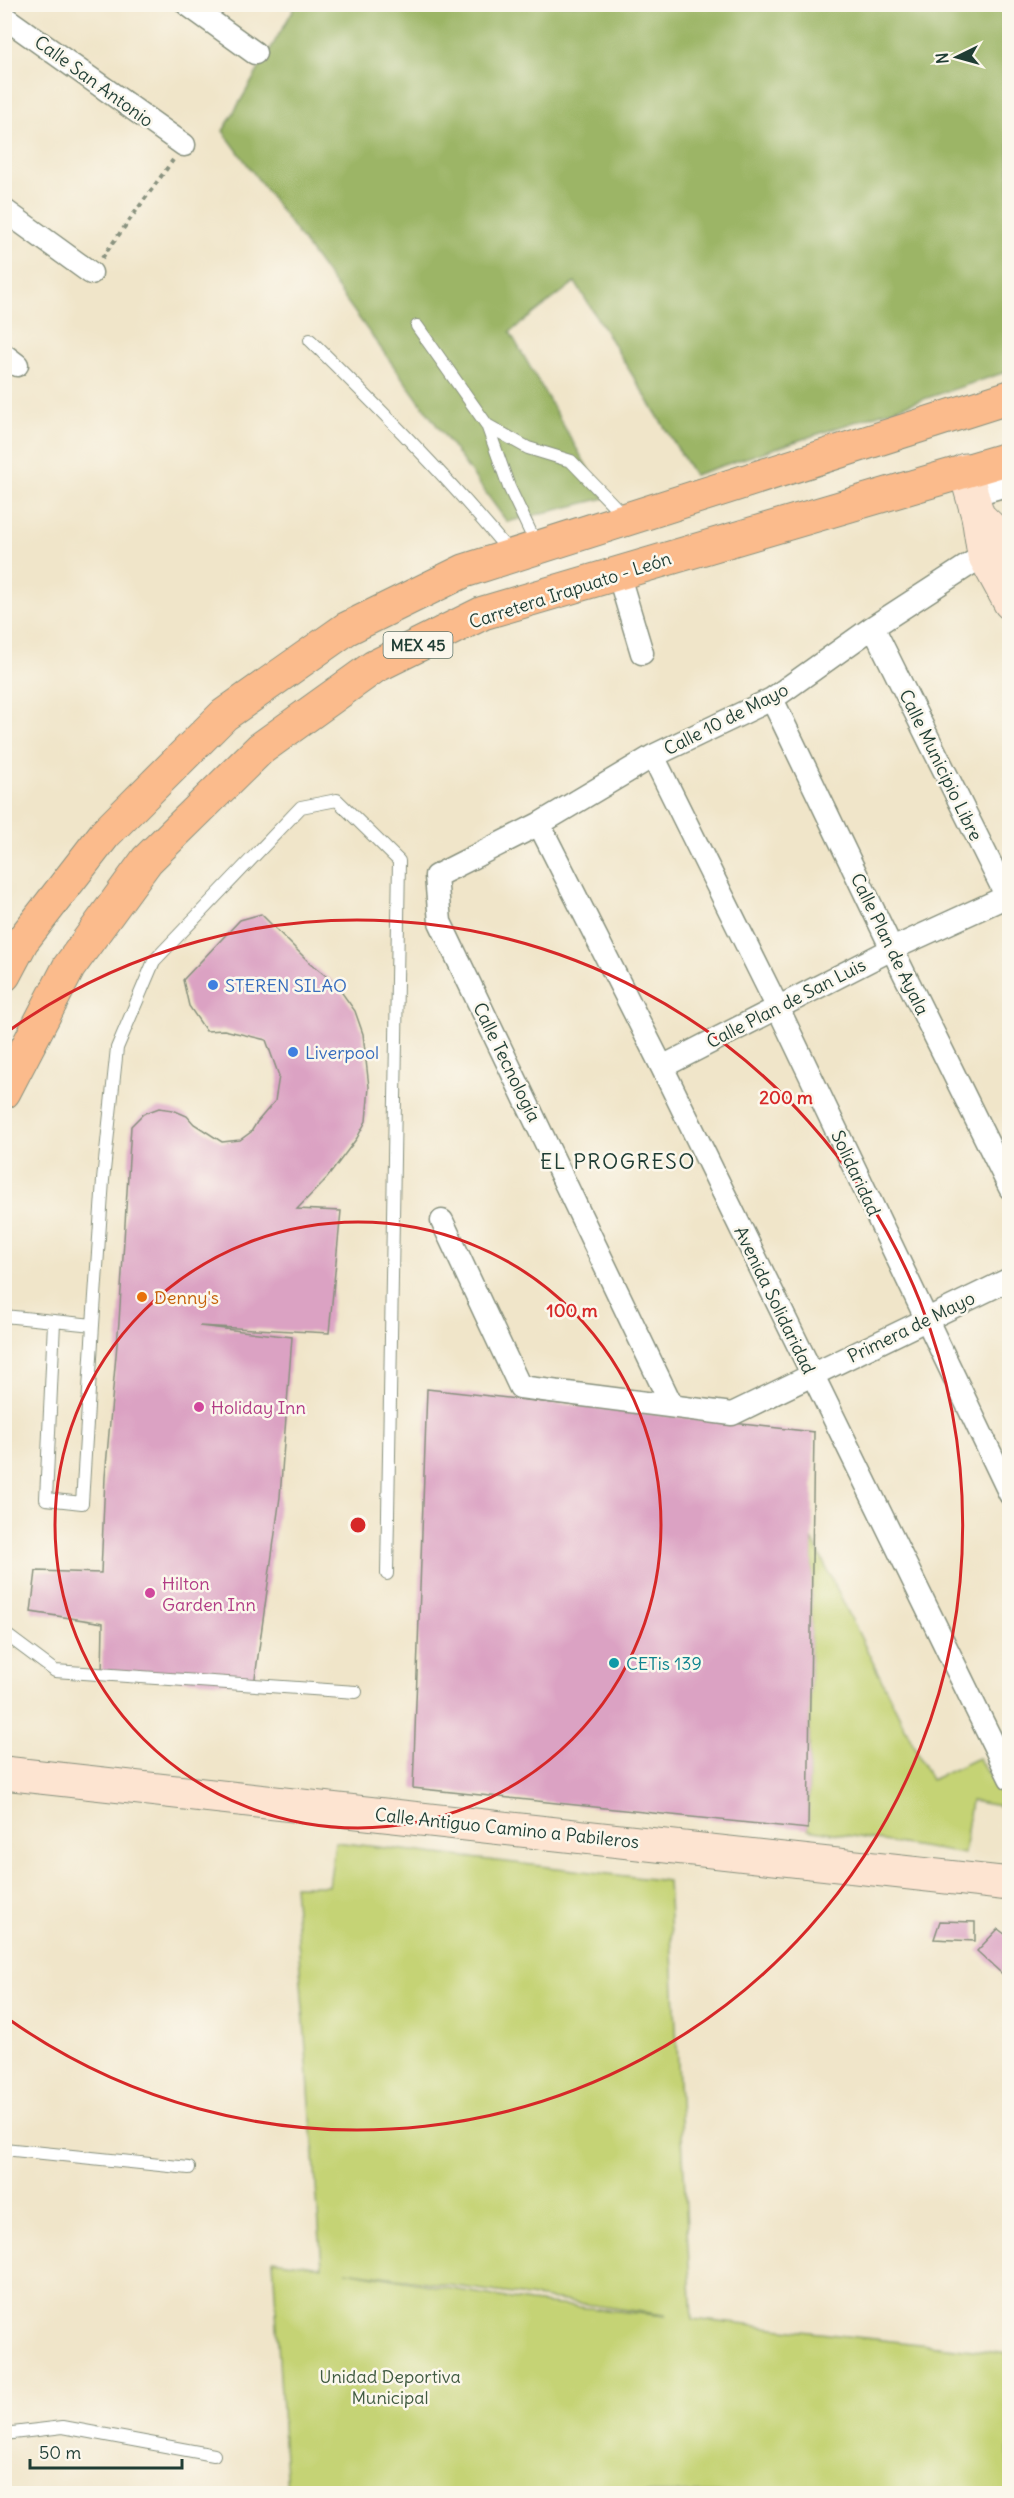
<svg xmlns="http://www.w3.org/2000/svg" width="1014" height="2498" font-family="Delius,sans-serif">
<rect width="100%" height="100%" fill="#fbf7ec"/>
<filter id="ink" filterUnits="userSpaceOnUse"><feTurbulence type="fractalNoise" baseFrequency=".0167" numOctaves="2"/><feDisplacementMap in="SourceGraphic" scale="12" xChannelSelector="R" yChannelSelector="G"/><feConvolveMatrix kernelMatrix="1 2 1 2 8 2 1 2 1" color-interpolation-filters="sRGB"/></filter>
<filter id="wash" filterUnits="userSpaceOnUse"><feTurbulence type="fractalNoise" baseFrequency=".008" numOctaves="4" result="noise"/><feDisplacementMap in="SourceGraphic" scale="24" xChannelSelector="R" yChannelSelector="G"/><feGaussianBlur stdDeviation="1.35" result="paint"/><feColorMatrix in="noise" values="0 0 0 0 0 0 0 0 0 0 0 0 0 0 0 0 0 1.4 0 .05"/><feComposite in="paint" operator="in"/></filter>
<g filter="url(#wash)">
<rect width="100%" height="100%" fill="#f0e5c9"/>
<!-- green -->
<path fill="#c5d375" stroke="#728854" stroke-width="1.5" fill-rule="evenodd" d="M812,1539l119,241 47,-22 31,46 1,4 -39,-7 -7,53 -156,-25z
M335,1842l333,39 24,438 317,35v139h-722l-14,-233 49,7 -28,-381h35zM346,2271l319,44 1,1 -136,-14z"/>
<!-- forest -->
<path fill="#9cb566" stroke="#5e794d" stroke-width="1.5" d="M296,5h713v366l-315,104 -119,-193 -65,50 95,166 -98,24 -284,-391z"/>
<g id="blocks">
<!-- building -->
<path fill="#dba2c3" d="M261,914l49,49 25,20 20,28 8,23 6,53 -3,34 -9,17 -30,40 -30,31 44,2 -12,122 -130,-7 93,11 -12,160 -26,188 -152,-11 1,-51 -72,-11 5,-41 65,2 4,-96 14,-155 12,-196 12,-12 16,-6 14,2 14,6 7,8 28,18 18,-2 11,-8 6,-10 18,-21 4,-25 -13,-36 -42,-10 -18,1 -17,-25 -6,-26 57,-60z
M427,1389l387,43 -6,397 -395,-41z
M940,1921l35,1v19l-41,-2z
M998,1929l12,9v43l-33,-30z"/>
</g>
</g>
<g filter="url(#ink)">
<use href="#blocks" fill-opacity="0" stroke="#88917e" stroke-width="1.5"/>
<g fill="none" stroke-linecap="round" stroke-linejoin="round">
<defs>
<path id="lane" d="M417,326l70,99 22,62 28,59
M310,340c70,69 139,138 201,214
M487,425l41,23 43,13 55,57
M4,1316l89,9 10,-145 14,-132 37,-87 147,-154 36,-7 62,61 -12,713
M54,1322l-8,177 36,4 11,-178
M4,1633l51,38 301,21
M4,2149l185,19
M4,2434l59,-7 151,28"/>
<path id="street" d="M187,4l68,49
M4,17l180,128
M4,210l87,63
M4,355l13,10
M972,495l38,-11
M618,573l24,80
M873,627l137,276
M772,699l120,250 118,239
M653,756l125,252 232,486
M539,824l123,243 348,711
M662,1067l230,-118 118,-54
M442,1221l78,166 212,27 278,-135
M672,1406l-232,-484 -4,-46 103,-52 114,-68 119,-57 101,-72 123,-80"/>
<path id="secondary" d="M965,470l13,46 6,39 26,48
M978,516l26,25 6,9
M4,1773l1006,111"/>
<path id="highway" d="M4,975l18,-34 83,-107 119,-119 122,-86 118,-58 546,-174
M4,1092l65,-125 78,-107 113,-111 114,-82 109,-54 527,-155"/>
</defs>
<!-- lane casing -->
<use href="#lane" stroke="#88917e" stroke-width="14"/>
<!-- street casing -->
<use href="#street" stroke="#88917e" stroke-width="25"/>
<!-- secondary casing -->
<use href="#secondary" stroke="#88917e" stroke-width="35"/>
<!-- highway casing -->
<use href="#highway" stroke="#88917e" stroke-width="35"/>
<!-- path -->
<path stroke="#88917e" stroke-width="4" stroke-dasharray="4.5 4.5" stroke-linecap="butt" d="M102,258l71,-98"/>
<!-- lane -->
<use href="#lane" stroke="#fff" stroke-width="12"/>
<!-- street -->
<use href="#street" stroke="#fff" stroke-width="22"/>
<!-- secondary -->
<use href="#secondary" stroke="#fde4d1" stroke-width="33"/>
<!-- highway -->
<use href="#highway" stroke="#fbbb8c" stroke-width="33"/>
</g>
</g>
<!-- distance rings -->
<g fill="none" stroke="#d62828" stroke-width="3">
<circle cx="358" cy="1525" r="303"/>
<path d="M7 1032A605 605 0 1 1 7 2018"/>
</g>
<!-- markers -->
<g fill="#3f7fe0" stroke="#fbf7ec" stroke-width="2">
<circle cx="213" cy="985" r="6"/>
<circle cx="293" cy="1052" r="6"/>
</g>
<circle fill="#e8710a" stroke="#fbf7ec" stroke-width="2" cx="142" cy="1297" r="6"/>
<g fill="#d1479c" stroke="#fbf7ec" stroke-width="2">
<circle cx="199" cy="1407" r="6"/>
<circle cx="150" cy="1593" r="6"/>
</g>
<circle fill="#0f9aa8" stroke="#fbf7ec" stroke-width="2" cx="614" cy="1663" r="6"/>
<g text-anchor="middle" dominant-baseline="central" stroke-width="5" stroke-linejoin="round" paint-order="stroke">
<!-- shield labels -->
<rect fill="#fbf7ec" stroke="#61756b" stroke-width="1.5" x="383.5" y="632" width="69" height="26" rx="4.5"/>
<g font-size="16" font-weight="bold" fill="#1f3d34">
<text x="418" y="645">MEX 45</text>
</g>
<!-- street labels -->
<g font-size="18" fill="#1f3d34" stroke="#fbf7ec">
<text transform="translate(94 81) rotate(36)">Calle San Antonio</text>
<text transform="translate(570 590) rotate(-18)">Carretera Irapuato - León</text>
<text transform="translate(726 719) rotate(-27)">Calle 10 de Mayo</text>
<text transform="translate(941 765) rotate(64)">Calle Municipio Libre</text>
<text transform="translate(890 944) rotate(64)">Calle Plan de Ayala</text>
<text transform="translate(786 1003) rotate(-27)">Calle Plan de San Luis</text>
<text transform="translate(507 1062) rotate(64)">Calle Tecnología</text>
<text transform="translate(856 1173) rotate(65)">Solidaridad</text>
<text transform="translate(775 1300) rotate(64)">Avenida Solidaridad</text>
<text transform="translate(911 1327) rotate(-26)">Primera de Mayo</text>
<text transform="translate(507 1828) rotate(6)">Calle Antiguo Camino a Pabileros</text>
</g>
<!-- shop labels -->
<g font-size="18" fill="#366cbe" stroke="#fbf7ec" text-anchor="start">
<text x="225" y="985">STEREN SILAO</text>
<text x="305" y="1052">Liverpool</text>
</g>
<!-- food labels -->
<g font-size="18" fill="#c56008" stroke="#fbf7ec" text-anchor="start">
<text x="154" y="1297">Denny's</text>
</g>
<!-- hotel labels -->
<g font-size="18" fill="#b23c85" stroke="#fbf7ec" text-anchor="start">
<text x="211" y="1407">Holiday Inn</text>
<text x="162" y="1583">Hilton<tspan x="162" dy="21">Garden Inn</tspan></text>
</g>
<!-- culture labels -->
<g font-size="18" fill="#0d838f" stroke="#fbf7ec" text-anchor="start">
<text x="626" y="1663">CETis 139</text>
</g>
<!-- park labels -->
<g font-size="18" fill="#405b41" stroke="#fbf7ec">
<text x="390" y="2376">Unidad Deportiva<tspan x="390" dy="21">Municipal</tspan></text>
</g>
<!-- quarter labels -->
<g font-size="21" letter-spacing="1.5" fill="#1f3d34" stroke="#fbf7ec">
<text x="618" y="1161">EL PROGRESO</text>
</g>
</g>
<circle cx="358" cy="1525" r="9" fill="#d62828" stroke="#fbf7ec" stroke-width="3"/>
<g font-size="18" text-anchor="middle" font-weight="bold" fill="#d62828" stroke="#fbf7ec" stroke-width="5" stroke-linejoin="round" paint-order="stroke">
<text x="786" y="1104">200 m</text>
<text x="572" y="1317">100 m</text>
</g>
<!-- margin -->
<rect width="1014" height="2498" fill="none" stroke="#fbf7ec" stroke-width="24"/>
<!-- north arrow -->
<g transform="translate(957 57) rotate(265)" stroke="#fbf7ec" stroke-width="4.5" paint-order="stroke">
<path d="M0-4.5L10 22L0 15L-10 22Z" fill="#1f3d34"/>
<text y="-9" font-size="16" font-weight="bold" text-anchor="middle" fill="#1f3d34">N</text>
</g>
<!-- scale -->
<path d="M30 2459v9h152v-9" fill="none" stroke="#1f3d34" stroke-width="3"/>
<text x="39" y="2459" font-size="18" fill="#1f3d34" stroke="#fbf7ec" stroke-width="4.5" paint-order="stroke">50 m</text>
</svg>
